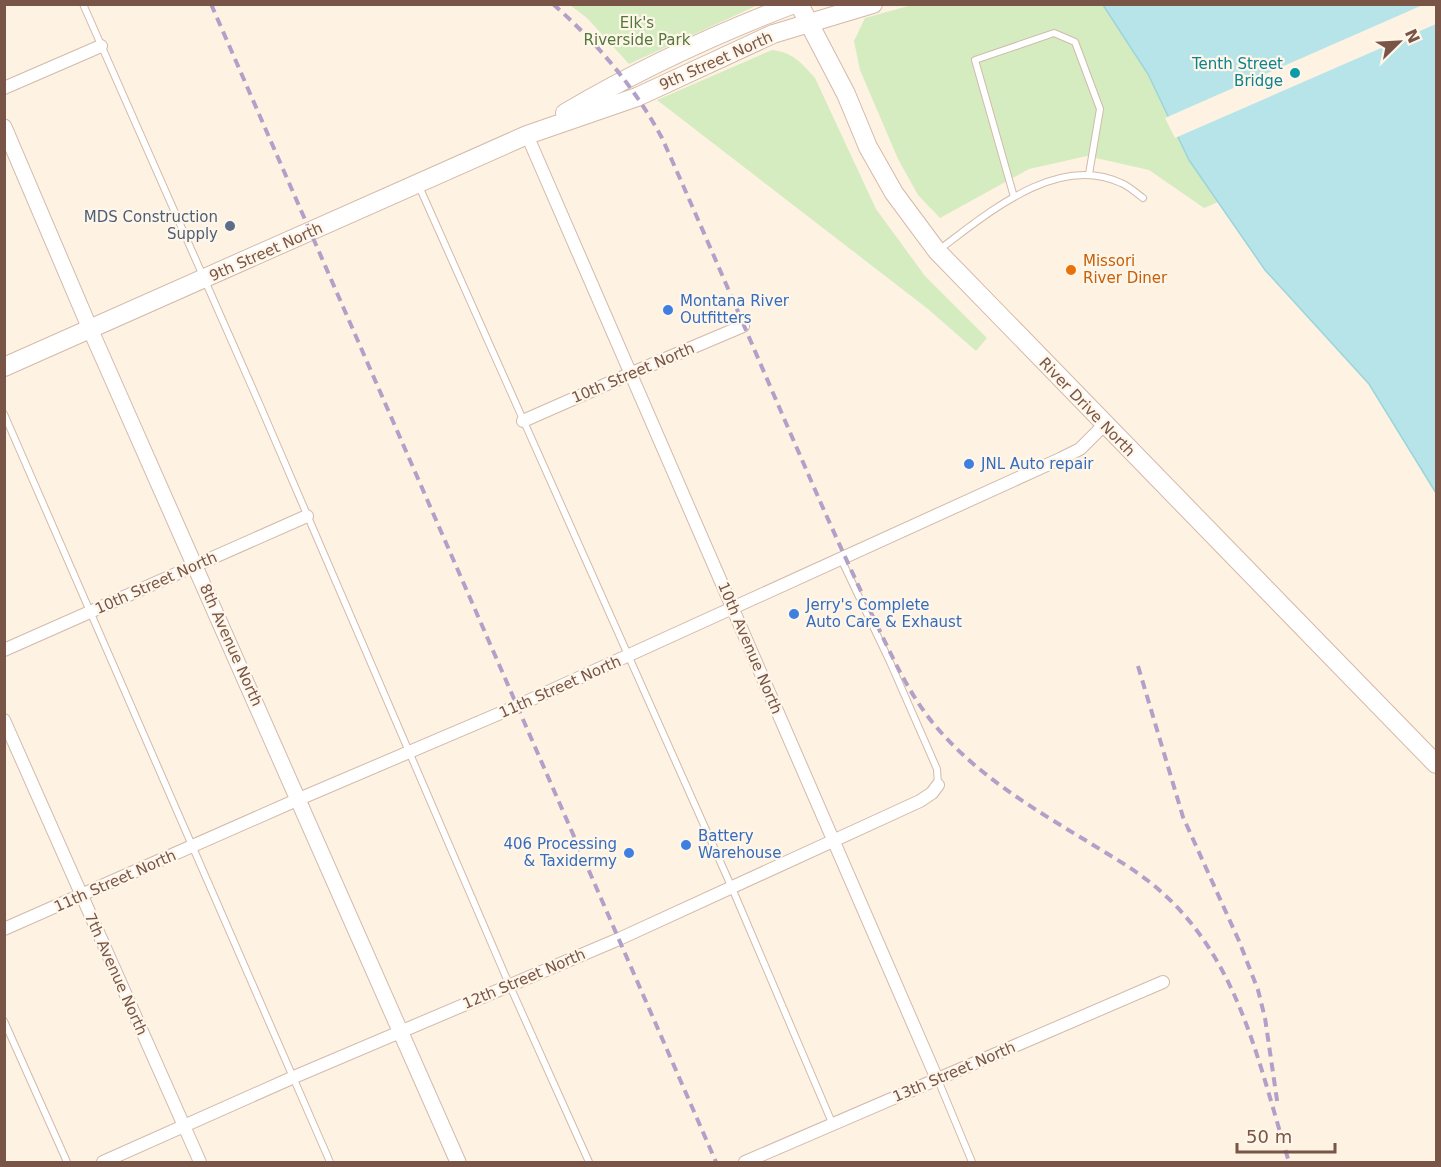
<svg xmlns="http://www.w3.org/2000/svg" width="1441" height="1167" font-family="'DejaVu Sans',sans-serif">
<rect width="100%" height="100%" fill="#fef2e3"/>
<!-- green -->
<path fill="#d5ecc0" d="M570,5h188l-129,59 -42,-46z
M912,5h191l45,69 41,86 29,42 -14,6 -55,-38 -62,-14 -58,13 -89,49 -22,-23 -20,-36 -38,-89 -6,-29 11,-23z
M772,50c20,2 30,13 43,28l61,131 49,67 62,62 -11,13 -48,-42 -271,-209z"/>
<!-- water -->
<path fill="#b6e4e9" stroke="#9bd5db" stroke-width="1.5" d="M1103,5h333v488l-67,-109 -104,-114 -76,-110 -41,-86z"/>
<!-- pier -->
<path fill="#fef2e3" d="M1425,4l11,1v19l-261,114 -10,-20z"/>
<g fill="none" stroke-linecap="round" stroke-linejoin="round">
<defs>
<path id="service" d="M83,4l176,399 250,581 80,178
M418,184l314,704 101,237
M1014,197l-39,-137 79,-27 21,9 25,67 -11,65
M940,249c47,-35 117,-96 181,-66 8,3 15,10 22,15
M4,414l326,748
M841,559l49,103 47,107 1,16
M4,1021l63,141
M938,1080l34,82"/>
<path id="minor" d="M4,88l97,-42
M527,135l410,944
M523,421l109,-48 111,-47
M4,650l303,-134
M4,720l196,442
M4,929l295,-130 218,-93 543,-247 20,-10 25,-25
M103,1162l191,-85 325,-138 301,-138 12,-8 6,-8
M745,1162l418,-180"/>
<path id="tertiary" d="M4,127l87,204 367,831"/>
<path id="secondary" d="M799,4l47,90 22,53 26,46 43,58 499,513
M565,113c73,-43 150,-79 229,-109
M4,367l523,-232 110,-38 136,-63 100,-30"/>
</defs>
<!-- service casing -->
<use href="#service" stroke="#d2baab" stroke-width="8"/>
<!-- minor casing -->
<use href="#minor" stroke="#d2baab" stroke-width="14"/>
<!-- tertiary casing -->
<use href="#tertiary" stroke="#d2baab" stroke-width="17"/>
<!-- secondary casing -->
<use href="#secondary" stroke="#d5b9a8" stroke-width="20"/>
<!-- service -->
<use href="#service" stroke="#fff" stroke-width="6"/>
<!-- minor -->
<use href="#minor" stroke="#fff" stroke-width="12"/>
<!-- tertiary -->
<use href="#tertiary" stroke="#fff" stroke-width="15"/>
<!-- secondary -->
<use href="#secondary" stroke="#fff" stroke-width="18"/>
<!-- rail -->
<path stroke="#b3a0c8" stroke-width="4" stroke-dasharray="9 6" stroke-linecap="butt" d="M211,4l505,1158
M553,4c44,39 81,82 109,134 55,123 107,247 161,370 17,38 34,75 52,113 16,33 31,67 54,97 42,54 103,90 161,125 19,12 39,23 57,37 91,70 110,179 142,282
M1138,666l45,151 56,124 19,49 7,28 13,89"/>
</g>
<!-- markers -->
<circle fill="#0f9aa8" stroke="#fff6ea" stroke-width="2" cx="1295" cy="73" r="6"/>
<circle fill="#5c6f8a" stroke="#fff6ea" stroke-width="2" cx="230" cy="226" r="6"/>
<circle fill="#e8710a" stroke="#fff6ea" stroke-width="2" cx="1071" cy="270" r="6"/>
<g fill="#3f7fe0" stroke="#fff6ea" stroke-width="2">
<circle cx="668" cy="310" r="6"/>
<circle cx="969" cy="464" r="6"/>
<circle cx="794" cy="614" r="6"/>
<circle cx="686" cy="845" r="6"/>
<circle cx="629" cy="853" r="6"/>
</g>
<g text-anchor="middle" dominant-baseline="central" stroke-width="4.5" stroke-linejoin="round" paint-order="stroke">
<!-- park labels -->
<g font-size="15" fill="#51793c" stroke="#fff6ea">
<text x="637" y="23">Elk's<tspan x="637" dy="17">Riverside Park</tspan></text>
</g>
<!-- street labels -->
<g font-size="15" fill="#785547" stroke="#fff6ea">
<text transform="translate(716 61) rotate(-24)">9th Street North</text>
<text transform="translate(266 252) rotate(-24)">9th Street North</text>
<text transform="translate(633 373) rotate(-23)">10th Street North</text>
<text transform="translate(1087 407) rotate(46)">River Drive North</text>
<text transform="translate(156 583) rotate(-24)">10th Street North</text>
<text transform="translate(231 645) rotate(66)">8th Avenue North</text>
<text transform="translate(750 648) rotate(67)">10th Avenue North</text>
<text transform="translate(560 687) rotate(-24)">11th Street North</text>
<text transform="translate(115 881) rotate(-24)">11th Street North</text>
<text transform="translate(116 974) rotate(66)">7th Avenue North</text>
<text transform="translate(524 979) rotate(-23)">12th Street North</text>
<text transform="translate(954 1072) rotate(-23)">13th Street North</text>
</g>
<!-- culture labels -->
<g font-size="15" fill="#0d838f" stroke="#fff6ea" text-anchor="end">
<text x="1283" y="64">Tenth Street<tspan x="1283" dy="17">Bridge</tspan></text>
</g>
<!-- service labels -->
<g font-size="15" fill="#4e5e75" stroke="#fff6ea" text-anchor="end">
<text x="218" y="217">MDS Construction<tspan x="218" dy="17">Supply</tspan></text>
</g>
<!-- food labels -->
<g font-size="15" fill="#c56008" stroke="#fff6ea" text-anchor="start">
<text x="1083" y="261">Missori<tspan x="1083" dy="17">River Diner</tspan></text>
</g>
<!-- shop labels -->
<g font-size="15" fill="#366cbe" stroke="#fff6ea" text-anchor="start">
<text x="680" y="301">Montana River<tspan x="680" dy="17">Outfitters</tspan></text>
<text x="981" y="464">JNL Auto repair</text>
<text x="806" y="605">Jerry's Complete<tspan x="806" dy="17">Auto Care &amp; Exhaust</tspan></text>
<text x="698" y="836">Battery<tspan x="698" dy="17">Warehouse</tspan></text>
<text x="617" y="844" text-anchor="end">406 Processing<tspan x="617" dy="17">&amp; Taxidermy</tspan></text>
</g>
</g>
<!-- border -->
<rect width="1441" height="1167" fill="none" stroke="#785547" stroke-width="12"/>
<!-- north arrow -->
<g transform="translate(1399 42) rotate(66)" stroke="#fff6ea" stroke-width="4.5" paint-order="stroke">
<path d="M0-4.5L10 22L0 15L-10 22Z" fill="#785547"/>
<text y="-9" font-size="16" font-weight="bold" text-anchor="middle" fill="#785547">N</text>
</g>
<!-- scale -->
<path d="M1237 1143v9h98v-9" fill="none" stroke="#785547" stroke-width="3"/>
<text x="1246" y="1143" font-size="18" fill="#785547" stroke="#fff6ea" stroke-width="4.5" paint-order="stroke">50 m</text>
</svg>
